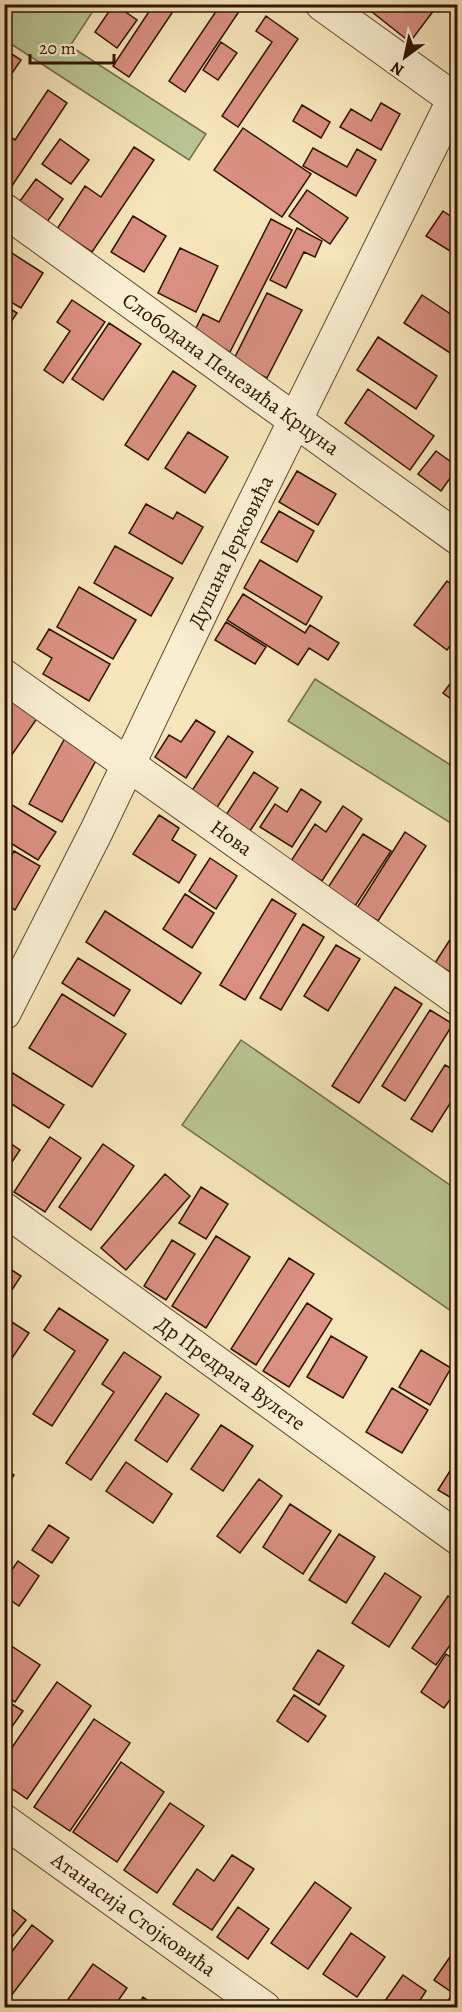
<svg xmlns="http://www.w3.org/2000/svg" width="462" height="2012" font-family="Alegreya,serif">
<rect width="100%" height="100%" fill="#f6e5ba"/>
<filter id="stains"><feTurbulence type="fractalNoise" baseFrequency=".00333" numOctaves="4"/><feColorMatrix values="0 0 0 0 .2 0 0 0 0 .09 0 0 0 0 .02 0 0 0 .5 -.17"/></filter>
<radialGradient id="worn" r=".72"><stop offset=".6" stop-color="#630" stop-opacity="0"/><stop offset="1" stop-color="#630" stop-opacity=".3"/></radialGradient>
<!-- green -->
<path fill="#b8c592" stroke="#746c4a" stroke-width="1.5" d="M90,4l5,4 -25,38 136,88 -17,26 -184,-120v-35z
M315,679l142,90v58l-169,-106z
M241,1040l216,150v125l-275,-190z"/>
<!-- building -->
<path fill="#d98f81" stroke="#301401" stroke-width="1.5" d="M114,4l23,16 -20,28 -22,-16z
M154,4h24l-49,73 -16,-11z
M244,4l-59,88 -16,-11 52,-77z
M362,4h65l7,6 -24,32z
M266,16l32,23 -60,88 -16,-11 50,-74 -16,-11z
M221,42l16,11 -19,27 -15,-10z
M4,49l17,11 -17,25z
M48,90l19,13 -61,92 -2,-62 11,7z
M381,103l19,11 -19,36 -41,-23 11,-18 20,12z
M302,105l28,17 -9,16 -28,-17z
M243,128l68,46 -29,43 -68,-47z
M60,139l29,21 -18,24 -29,-20z
M134,147l20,13 -62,92 -35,-23 28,-43 16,11z
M313,148l34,19 10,-18 19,11 -20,36 -53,-30z
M36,179l27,20 -18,26 -28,-20z
M307,190l41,28 -18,26 -41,-28z
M443,211l15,10v35l-32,-20z
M133,216l33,20 -22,36 -33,-20z
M271,219l21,11 -62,122 -37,-18 10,-20 16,8z
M297,228l25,13 -7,16 -11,-5 -18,36 -16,-8z
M4,248l39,25 -22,35 -17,-10z
M180,248l38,18 -22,46 -38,-19z
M267,293l35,17 -35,68 -34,-17z
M422,295l36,24v39l-54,-35z
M72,300l33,22 -42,61 -19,-13 26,-39 -13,-9z
M4,305l13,8 -13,19z
M109,323l32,21 -38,56 -31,-21z
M378,337l59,39 -21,33 -59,-39z
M173,371l23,15 -48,74 -23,-15z
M368,389l66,47 -24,34 -65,-47z
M188,432l40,25 -23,36 -40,-25z
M436,451l22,16 -17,24 -23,-17z
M297,471l39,23 -18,31 -39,-23z
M146,504l27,15 4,-7 26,15 -21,37 -53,-31z
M279,511l35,20 -17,31 -36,-20z
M115,546l58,32 -22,38 -57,-33z
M4,554l7,4 -7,11z
M260,560l62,37 -16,28 -62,-37z
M447,581l11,8v47l-11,14 -33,-25z
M79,587l57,33 -23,39 -56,-32z
M243,594l62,39 5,-8 29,18 -11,17 -19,-12 -11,17 -71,-45z
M226,622l40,25 -11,17 -40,-24z
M49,629l61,35 -21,37 -46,-27 9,-16 -15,-9z
M453,680l5,3v21l-15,-11z
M9,698l29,19 -34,49v-61z
M196,720l19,12 -29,46 -31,-21 14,-22 12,7z
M228,736l25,16 -37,57 -25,-17z
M65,738l33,19 -36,65 -33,-18z
M254,772l24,16 -28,43 -24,-16z
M301,789l20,13 -29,45 -32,-20 15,-23 12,8z
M4,800l52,32 -18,28 -34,-21z
M343,806l19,13 -40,62 -31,-20 24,-37 11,8z
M159,815l20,13 -7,12 24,15 -17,28 -46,-29z
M405,832l21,14 -48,75 -21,-13z
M363,834l28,17 -36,55 -28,-17z
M14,851l26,15 -25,44 -11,-6v-36z
M210,858l27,18 -21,33 -27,-18z
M185,894l29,19 -22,35 -29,-19z
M272,899l24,15 -51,86 -25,-15z
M105,911l96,62 -20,31 -95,-62z
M303,924l21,13 -43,73 -21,-12z
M458,927v50l-23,-14z
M336,945l24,14 -32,52 -24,-15z
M78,958l52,32 -16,26 -52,-33z
M395,987l27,17 -63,99 -27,-17z
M62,994l64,40 -34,53 -63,-39z
M430,1010l23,14 -48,77 -23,-15z
M445,1065l13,7v19l-26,41 -21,-13z
M11,1072l53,33 -15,23 -45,-29v-16z
M50,1137l31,21 -36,54 -31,-20z
M4,1139l16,11 -16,24z
M103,1144l31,22 -43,64 -32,-23z
M165,1174l25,22 -64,74 -25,-22z
M201,1187l27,17 -22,35 -27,-16z
M216,1236l34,21 -44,71 -34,-22z
M172,1240l23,14 -29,46 -22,-14z
M289,1258l25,16 -58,91 -25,-16z
M4,1265l17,11 -17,26z
M307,1303l25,16 -43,68 -26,-16z
M59,1308l49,32 -56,86 -19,-12 42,-63 -31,-21z
M4,1317l25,16 -25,37z
M331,1336l36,21 -24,41 -36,-21z
M421,1350l30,18 -21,37 -31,-18z
M124,1352l37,25 -70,103 -25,-17 48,-71 -12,-8z
M392,1388l36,22 -26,43 -36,-21z
M166,1393l33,22 -32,47 -32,-22z
M221,1425l32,21 -30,45 -32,-22z
M458,1458v44l-20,-12z
M126,1462l46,32 -19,29 -47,-32z
M4,1468l10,7 -10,15z
M259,1479l23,17 -42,57 -23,-17z
M290,1504l41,27 -28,43 -40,-27z
M49,1525l20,13 -17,25 -20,-13z
M339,1534l36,23 -29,46 -37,-23z
M18,1561l21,15 -20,30 -15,-10v-15z
M385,1573l36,24 -32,50 -37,-24z
M448,1596l10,7v31l-22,31 -24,-17z
M4,1641l36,24 -25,37 -11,-7z
M318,1650l26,16 -25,39 -26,-16z
M446,1654l12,8v27l-14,19 -23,-16z
M57,1682l34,24 -64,93 -23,-16v-24z
M294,1695l32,21 -18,26 -31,-21z
M4,1699l19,12 -19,27z
M94,1719l36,24 -60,88 -36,-24z
M121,1762l43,30 -47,70 -44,-30z
M170,1803l34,23 -47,67 -33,-23z
M232,1855l22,14 -42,61 -39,-26 24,-35 17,12z
M315,1882l36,26 -43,61 -37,-26z
M4,1903l22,17 -22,27z
M238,1907l31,22 -21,30 -31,-22z
M32,1925l21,16 -49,64v-43z
M351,1933l34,24 -28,40 -34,-23z
M452,1954l6,3v23l-8,11 -16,-11z
M93,1964l34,24 -14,20h-51z
M403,1975l23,16 -11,17h-35z
M458,1986v22h-15z
M143,1997l16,11h-23z"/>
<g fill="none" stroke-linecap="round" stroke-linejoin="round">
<defs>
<g id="minor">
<path d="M322,4l136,98"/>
<path id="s1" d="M4,210l454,328"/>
<path id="s2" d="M4,676l454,323"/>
<path id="s3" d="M4,1013l93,-183 129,-270 232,-469"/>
<path id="s4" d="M4,1209l454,329"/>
<path id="s5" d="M4,1821l260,187"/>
</g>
</defs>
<!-- minor casing -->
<use href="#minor" stroke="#62482f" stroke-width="35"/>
<!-- minor -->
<use href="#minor" stroke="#f9eed2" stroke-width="33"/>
</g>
<g text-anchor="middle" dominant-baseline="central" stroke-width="6" stroke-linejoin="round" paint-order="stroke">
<!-- street labels -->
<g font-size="21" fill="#301401" stroke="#f9eed2">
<text stroke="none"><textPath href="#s1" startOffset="280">Слободана Пенезића Крцуна</textPath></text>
<text stroke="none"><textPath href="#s3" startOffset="514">Душана Јерковића</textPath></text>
<text stroke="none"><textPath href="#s2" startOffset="279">Нова</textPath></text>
<text stroke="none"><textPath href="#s4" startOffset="280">Др Предрага Вулете</textPath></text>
<text stroke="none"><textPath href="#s5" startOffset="160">Атанасија Стојковића</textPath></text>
</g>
</g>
<!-- margin -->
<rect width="462" height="2012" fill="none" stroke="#f6e5ba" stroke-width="24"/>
<rect x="6" y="6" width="450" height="2000" fill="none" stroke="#301401" stroke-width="3"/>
<rect x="12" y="12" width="438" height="1988" fill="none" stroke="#301401" stroke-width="1.5"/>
<!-- north arrow -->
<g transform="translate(405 57) rotate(213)" stroke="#f9eed2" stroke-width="4.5" paint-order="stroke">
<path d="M0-4.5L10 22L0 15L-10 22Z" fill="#301401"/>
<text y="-9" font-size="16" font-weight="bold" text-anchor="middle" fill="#301401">N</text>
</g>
<!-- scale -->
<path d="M30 54v9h84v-9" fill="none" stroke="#301401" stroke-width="3"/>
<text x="39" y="54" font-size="18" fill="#301401" stroke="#f9eed2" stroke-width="4.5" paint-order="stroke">20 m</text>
<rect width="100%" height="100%" filter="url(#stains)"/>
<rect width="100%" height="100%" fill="url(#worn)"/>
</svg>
